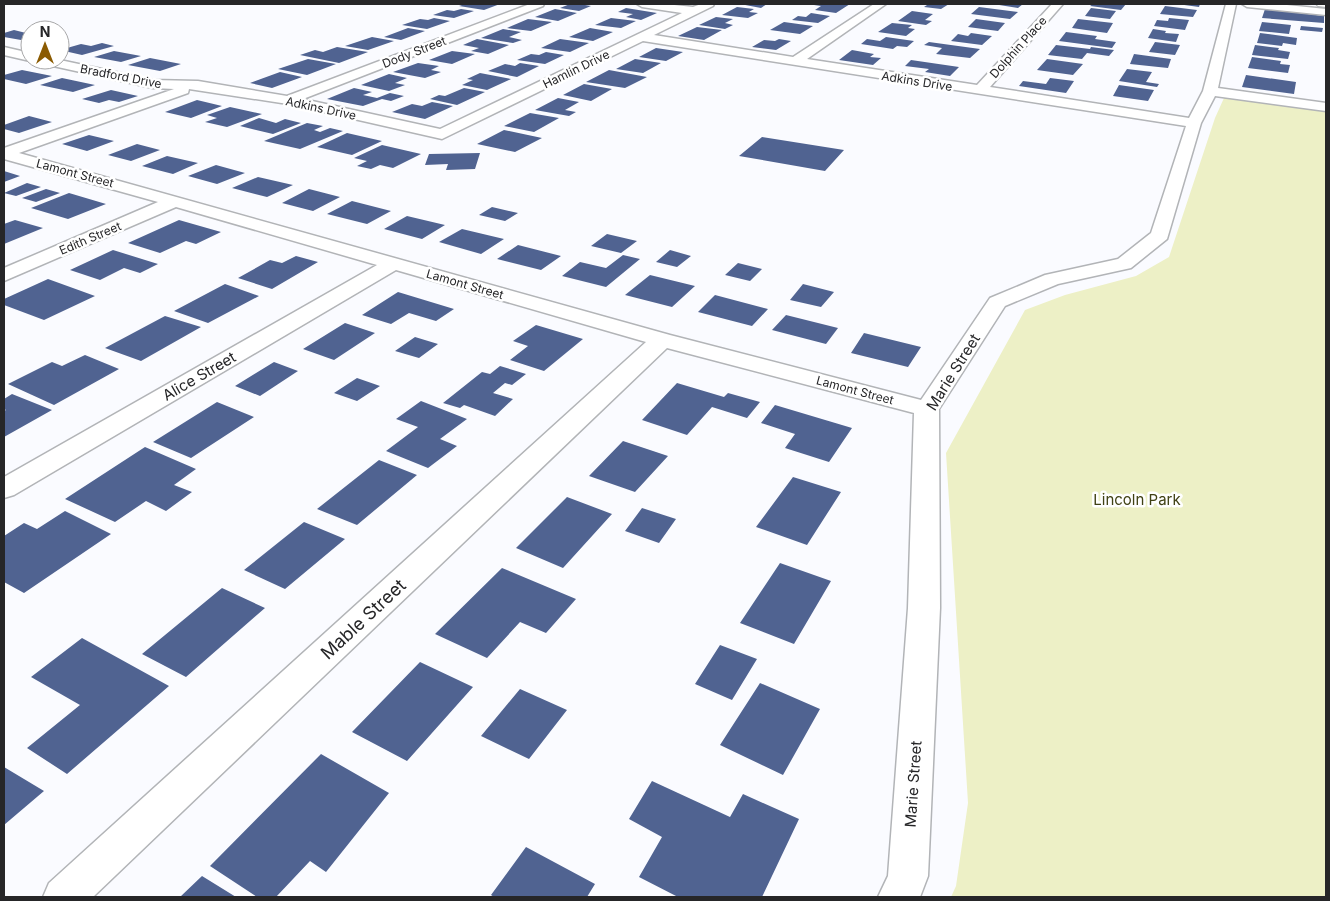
<svg xmlns="http://www.w3.org/2000/svg" width="1330" height="901" font-family="Inter,sans-serif">
<rect width="100%" height="100%" fill="#fafbff"/>
<!-- green -->
<path fill="#edf0c6" d="M1234,97l92,13v787h-375l5,-11 12,-83 -22,-350 79,-143 40,-15 71,-19 33,-19 46,-139 9,-20z"/>
<!-- building -->
<path fill="#506391" d="M465,4h35l-16,6 -25,-4z
M570,4h9l12,2 -12,5 -19,-3z
M740,4h27l-6,4z
M817,4h33l-14,9 -21,-3 6,-4 -7,-1z
M925,4h24l-8,5 -17,-2 3,-2z
M993,4h30l-5,4z
M1093,4l11,1 22,-1 -5,6 -31,-4z
M1177,4h23l-1,3z
M1165,6l32,4 -4,7 -33,-3z
M737,7l17,2 -5,3 9,1 -10,5 -26,-3z
M979,7l39,5 -8,7 -39,-5z
M626,8l31,5 -16,7 -15,-3 7,-3 -15,-2z
M1091,8l25,3 -6,8 -25,-3z
M461,9l13,2 -20,7 -21,-3 14,-5 7,1z
M555,9l22,4 -19,8 -23,-4z
M1265,9l59,7v7l-62,-5z
M912,11l21,3 -8,6 7,1 -6,4 -28,-4z
M811,13l19,3 -12,7 -26,-3 6,-4 8,1z
M716,17l17,2 -8,4 8,2 -8,4 -26,-4z
M434,18l16,3 -23,8 -25,-4 18,-6 8,1z
M611,18l25,3 -15,7 -26,-3z
M1169,18l20,2 -4,10 -31,-4 3,-6 11,1z
M528,19l24,3 -21,9 -24,-3z
M976,19l29,4 -7,8 -30,-4z
M1078,19l35,4 -6,10 -35,-5z
M784,22l29,4 -13,8 -30,-4z
M1262,22l29,3 -2,9 -30,-3z
M892,23l20,2 -4,3 7,1 -9,7 -28,-4z
M1301,26l22,2 -1,4 -22,-2z
M697,27l25,3 -18,10 -26,-4z
M408,28l17,3 -24,9 -17,-3z
M590,28l23,4 -20,9 -24,-4z
M503,29l18,3 -12,5 13,3 -9,3 -32,-5z
M1153,29l13,2 -1,2 14,1 -3,8 -28,-4z
M14,30l16,4v4l-9,2 -17,-3v-4z
M1066,32l31,4 -2,3 21,3 -4,6 -53,-7z
M971,33l21,3 -10,9 -31,-4 7,-7 10,2z
M1260,33l37,5 -1,7 -13,-2 -1,3 -25,-3z
M372,37l22,4 -26,9 -23,-4z
M886,37l28,4 -7,6 -10,-1 -4,3 -32,-5 6,-5 13,2z
M477,39l32,6 -21,9 -17,-3 8,-3 -16,-3z
M560,39l29,4 -19,9 -29,-4z
M779,39l12,2 -15,9 -24,-3 12,-7 11,1z
M929,42l51,7 -10,9 -34,-4 6,-6 -18,-3z
M1155,42l25,3 -5,10 -26,-3z
M102,43l12,3 -32,9 -22,-5 21,-6 10,2z
M1056,45l34,4 1,-2 23,3 -5,6 -22,-3 -5,6 -34,-4z
M1255,45l24,3 -1,2 12,2 -2,7 -36,-4z
M337,47l31,5 -29,11 -39,-8 15,-5 8,2z
M656,48l27,4 -17,9 -27,-4z
M852,50l22,4 -4,3 11,1 -8,7 -34,-5z
M114,51l27,5 -20,6 -27,-5z
M452,51l23,3 -23,10 -23,-4z
M546,52l18,3 -19,9 -28,-4 14,-6 8,1z
M1134,54l37,5 -3,9 -38,-4z
M1252,57l29,4 -1,3 10,1 -2,8 -40,-5z
M150,58l31,6 -21,7 -32,-6z
M308,59l28,5 -29,11 -29,-6z
M635,59l26,4 -18,10 -27,-4z
M1047,59l36,5 -10,11 -36,-5z
M911,60l48,7 -9,9 -25,-4 4,-3 -24,-3z
M418,63l21,3 -8,4 10,2 -16,6 -32,-6z
M520,63l19,3 -22,11 -29,-6 17,-7 10,2z
M1127,69l25,3 -6,10 13,2 -2,3 -38,-6z
M22,70l30,6 -26,8 -22,-5v-4z
M609,70l38,7 -22,11 -39,-6z
M280,72l22,5 -30,11 -22,-5z
M480,73l31,6 -24,11 -25,-5 11,-5 -6,-1z
M389,74l18,4 -12,5 10,2 -16,6 -28,-6z
M1246,75l50,7 -2,12 -52,-7z
M62,78l33,7 -22,7 -33,-7z
M1050,78l24,3 -8,12 -47,-7 4,-5 23,3z
M584,84l28,5 -21,12 -28,-6z
M1119,85l35,5 -6,11 -35,-5z
M354,88l18,4 -9,3 14,3 13,-5 14,3 -13,5 -9,-2 -19,7 -36,-7z
M464,88l21,4 -28,13 -27,-6 9,-4 6,1z
M111,90l27,6 -19,6 -10,-2 -10,3 -17,-4z
M558,98l21,4 -14,8 11,2 -7,4 -34,-6z
M197,100l25,6 -31,12 -26,-6z
M432,102l21,4 -28,13 -33,-7 20,-8 10,2z
M230,107l32,7 -35,13 -22,-5 12,-4 -10,-3z
M530,113l29,5 -25,14 -30,-6z
M29,116l23,6 -33,11 -15,-4v-4z
M259,118l17,5 9,-4 16,4 -28,11 -33,-8z
M307,123l16,3 -9,4 6,2 10,-4 13,3 -43,18 -36,-8z
M504,130l38,8 -27,14 -38,-8z
M347,133l35,8 -30,14 -35,-8z
M89,135l25,6 -27,10 -25,-7z
M762,137l82,13 -19,21 -86,-15z
M137,144l23,6 -29,11 -23,-6z
M382,145l39,9 -28,14 -13,-3 -9,4 -14,-3 10,-5 -13,-3z
M480,153l-5,16 -29,1 2,-6 -23,1 4,-11z
M167,156l31,7 -25,11 -31,-8z
M216,165l29,8 -28,11 -29,-8z
M4,171l16,5 -16,6z
M258,177l35,8 -26,12 -35,-9z
M27,183l14,4 -25,9 -12,-3z
M46,189l14,4 -24,9 -14,-4z
M309,189l31,8 -27,14 -31,-8z
M69,193l37,11 -38,15 -37,-11z
M352,201l39,10 -24,13 -40,-10z
M492,207l26,6 -13,8 -26,-6z
M407,216l38,9 -23,14 -38,-10z
M15,220l28,8 -39,16v-20z
M179,220l42,12 -25,12 -10,-3 -26,12 -32,-10z
M462,229l42,10 -23,15 -42,-12z
M607,234l30,7 -16,12 -30,-7z
M518,245l43,11 -20,14 -44,-11z
M113,250l45,14 -18,9 -16,-5 -24,12 -30,-10z
M670,250l21,6 -14,11 -21,-5z
M623,255l17,4 -34,28 -44,-11 18,-14 26,6z
M296,256l22,6 -46,27 -34,-11 32,-18 12,3z
M738,263l24,6 -12,12 -25,-6z
M650,275l45,11 -23,21 -47,-12z
M48,279l47,17 -51,24 -40,-15v-6z
M225,284l34,12 -51,27 -34,-12z
M803,284l31,8 -13,15 -31,-7z
M398,292l56,17 -18,12 -27,-8 -18,11 -29,-9z
M715,295l53,14 -16,17 -54,-14z
M786,315l52,13 -12,16 -54,-14z
M165,316l36,11 -60,34 -36,-13z
M345,323l30,10 -41,27 -31,-11z
M536,325l47,14 -39,32 -34,-11 18,-14 -15,-5z
M864,333l57,14 -13,20 -57,-14z
M415,337l23,7 -19,14 -24,-7z
M85,355l34,14 -65,36 -46,-21 44,-22 10,4z
M274,362l24,9 -38,25 -25,-10z
M500,366l26,8 -14,11 -7,-2 -12,10 20,6 -18,17 -31,-11 -4,3 -17,-5 39,-31 8,2z
M357,378l23,8 -23,15 -23,-8z
M677,383l47,14 4,-4 32,9 -13,16 -35,-11 -25,28 -45,-15z
M12,394l40,16 -48,27v-26l2,-1 -2,-1v-10z
M421,401l46,18 -27,20 17,7 -29,22 -42,-17 32,-24 -22,-8z
M217,402l37,15 -63,41 -38,-16z
M775,405l77,23 -23,34 -44,-14 10,-14 -34,-11z
M623,441l45,15 -33,36 -46,-16z
M145,447l51,22 -22,16 18,7 -26,19 -20,-10 -31,21 -50,-23z
M379,460l38,15 -60,50 -40,-16z
M793,477l48,15 -34,53 -51,-18z
M567,497l45,17 -49,54 -47,-20z
M642,508l34,11 -17,24 -34,-12z
M65,511l46,23 -87,59 -20,-11v-46l20,-13 13,6z
M304,522l41,17 -60,50 -41,-19z
M780,563l51,18 -37,63 -54,-21z
M502,568l74,31 -30,34 -26,-11 -33,36 -52,-24z
M222,588l43,20 -79,69 -44,-23z
M82,638l87,48 -102,88 -40,-26 53,-43 -49,-28z
M720,645l37,14 -25,41 -37,-16z
M420,662l53,25 -66,74 -55,-29z
M760,683l60,26 -37,66 -63,-30z
M520,689l47,21 -38,49 -48,-23z
M321,754l68,39 -63,79 -16,-11 -34,36h-19l-47,-31z
M4,767l40,24 -40,34z
M652,781l78,36 13,-23 56,25 -37,78h-84l-39,-20 23,-40 -33,-18z
M526,847l69,37 -8,13h-93l-3,-2z
M202,876l34,21h-56z"/>
<g fill="none" stroke-linecap="round" stroke-linejoin="round">
<defs>
<path id="minor" d="M530,4h14l-1,2 -240,93 137,30 242,-116 -40,-6 -5,-3h28l28,3 8,-3h13l-1,2 -59,29 139,22 81,-53h12l-79,55 170,26 75,-81h11l-73,83 199,31 14,-27 23,-87h10l-18,84 108,15v8l-111,-15 -14,27 -34,116 -36,29 -73,16 -53,22 -66,103 1,199 -12,268 -8,21h-42l10,-21 20,-268 6,-195 -247,-65 -574,549h-50l6,-14 597,-541 -250,-72 -382,225 -10,3v-21l373,-212 -201,-58 -172,74v-13l154,-66 -154,-43v-11l170,-59 -21,-1 -109,-24 -6,-4h22l93,20 45,1 89,15zM643,41l543,85 -35,107 -33,26 -73,16 -55,23 -69,102 -251,-65 -651,-182 169,-60 1,-4 99,15 154,35z
M1242,4h35l49,5v6l-79,-8z
M4,47l26,6v7h3l-3,1 -26,-6z"/>
<path id="secondary" d="M1316,4h10v3l-8,-1z"/>
</defs>
<!-- minor casing -->
<use href="#minor" stroke="#b2b4b7" stroke-width="3"/>
<!-- secondary casing -->
<use href="#secondary" stroke="#b2b4b7" stroke-width="2"/>
<!-- minor -->
<use href="#minor" fill="#fff" fill-rule="evenodd"/>
<!-- secondary -->
<use href="#secondary" fill="#fff" fill-rule="evenodd"/>
</g>
<g text-anchor="middle" dominant-baseline="central" stroke-width="5" stroke-linejoin="round" paint-order="stroke">
<!-- far-street labels -->
<g font-size="12" fill="#262628" stroke="#fff">
<text transform="translate(1018 47) rotate(-48)">Dolphin Place</text>
<text transform="translate(414 52) rotate(-21)">Dody Street</text>
<text transform="translate(576 69) rotate(-26)">Hamlin Drive</text>
<text transform="translate(121 76) rotate(11)">Bradford Drive</text>
<text transform="translate(917 81) rotate(9)">Adkins Drive</text>
<text transform="translate(321 108) rotate(12)">Adkins Drive</text>
<text transform="translate(75 173) rotate(15)">Lamont Street</text>
<text transform="translate(90 238) rotate(-23)">Edith Street</text>
<text transform="translate(465 284) rotate(16)">Lamont Street</text>
<text transform="translate(855 390) rotate(15)">Lamont Street</text>
</g>
<!-- street labels -->
<g font-size="15" fill="#262628" stroke="#fff">
<text transform="translate(953 372) rotate(-58)">Marie Street</text>
<text transform="translate(199 376) rotate(-30)">Alice Street</text>
<text transform="translate(913 784) rotate(-86)">Marie Street</text>
</g>
<!-- park labels -->
<g font-size="15" fill="#404114" stroke="#fff">
<text x="1137" y="499">Lincoln Park</text>
</g>
<!-- near-street labels -->
<g font-size="18" fill="#262628" stroke="#fff">
<text transform="translate(363 619) rotate(-43)">Mable Street</text>
</g>
</g>
<!-- border -->
<rect width="1330" height="901" fill="none" stroke="#262628" stroke-width="10"/>
<!-- north arrow -->
<g transform="translate(45 45)"><circle r="24" fill="#ffffff" stroke="#a8a8a9"/>
<path d="M0-4L9 19L0 12L-9 19Z" fill="#8b5b02"/>
<text y="-8" font-size="14" font-weight="bold" text-anchor="middle" fill="#262628">N</text>
</g>
</svg>
